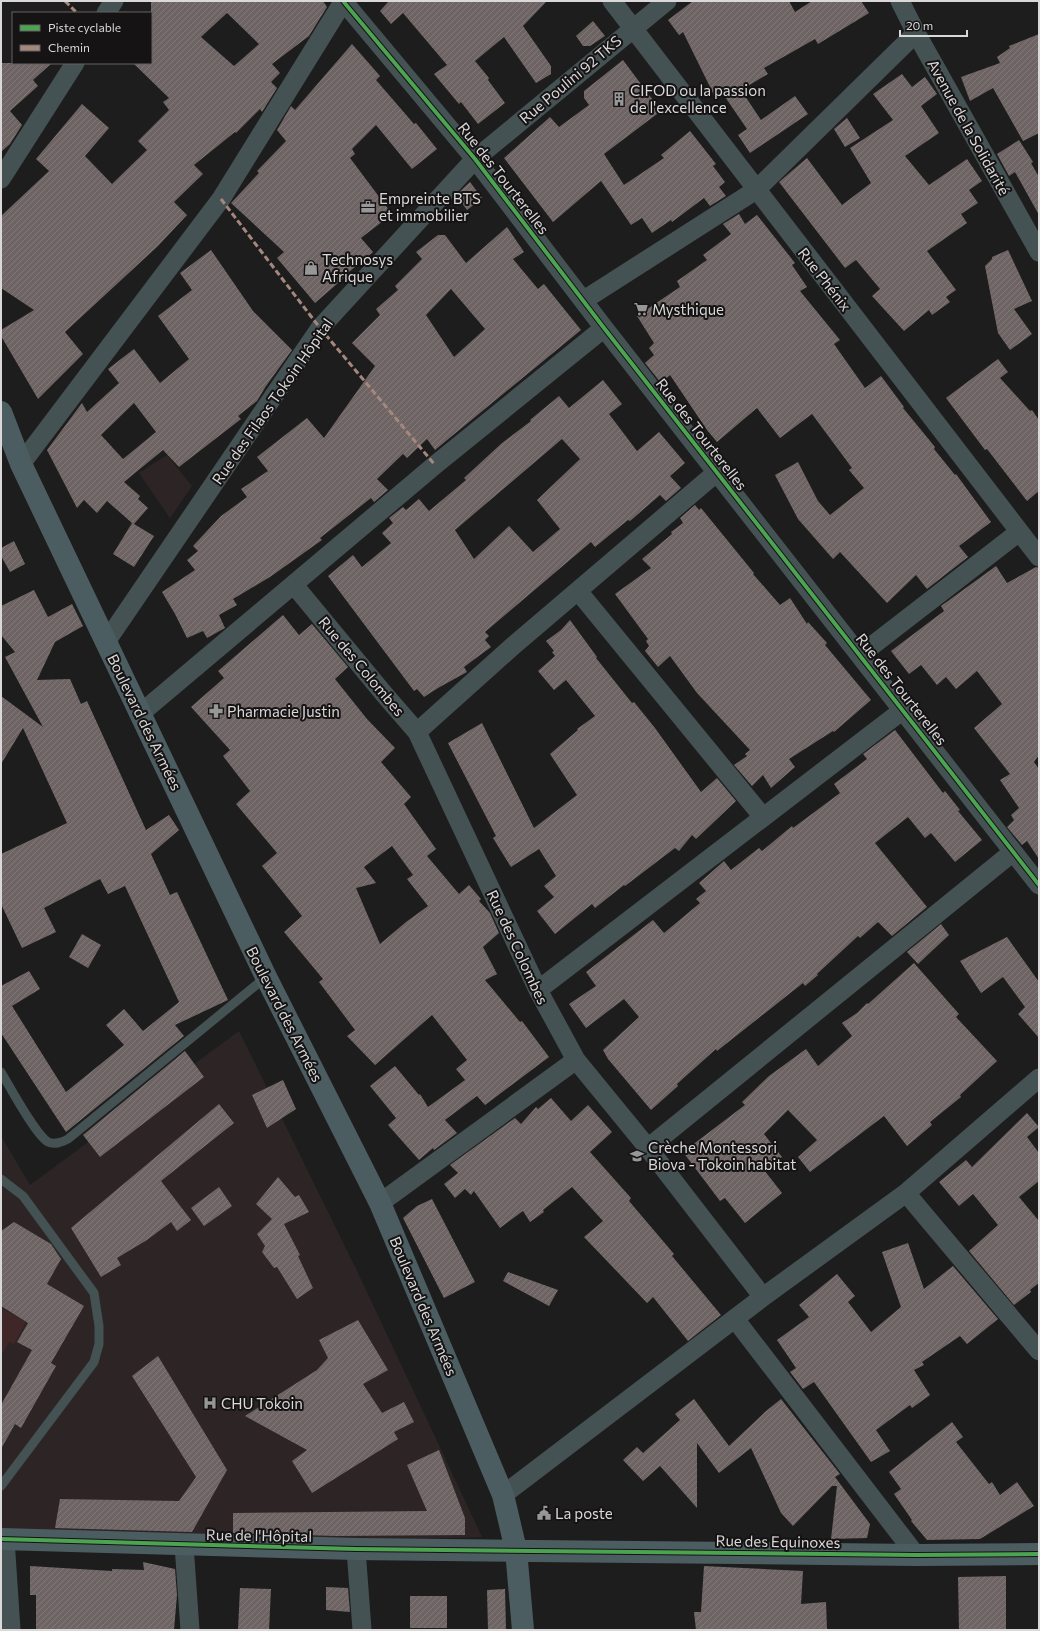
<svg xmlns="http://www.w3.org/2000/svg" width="1040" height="1631" font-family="Commissioner,sans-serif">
<defs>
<pattern id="building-hatch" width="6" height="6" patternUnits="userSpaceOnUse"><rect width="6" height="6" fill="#6d6463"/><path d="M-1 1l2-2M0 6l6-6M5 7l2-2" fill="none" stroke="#817979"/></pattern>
</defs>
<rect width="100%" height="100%" fill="#1e1d1d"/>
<!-- built -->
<path fill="#2d2525" d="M167,455l25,31 -22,32 -31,-45z
M239,1031l119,242 124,264 -188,6 -293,-11v-396l29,49z"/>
<!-- green -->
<path fill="#402727" d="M1,1308l25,14 -12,22 -5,-2 -7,12 -1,-1z"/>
<!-- building -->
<path fill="url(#building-hatch)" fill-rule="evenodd" d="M151,1h172l4,6 -18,29 -37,28 8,9 -9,9 6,6 -15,24 -2,-3 -24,24 -1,-1 -41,33 9,9 -29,28 13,13 -29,31 -93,86 18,22 -45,45 -37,-63v-6l33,-20 -33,-22v-72l48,-45 -13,-12 46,-55 27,24 -24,28 27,28 35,-34 -9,-9 31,-31 -6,-8 6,-4 -36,-35h18zM227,13l32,31 -25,22 -33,-29z
M389,1h158l-24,25 28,40v8l-15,9 -32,-46 -29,24 14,17 -1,2 17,23 -27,21 -17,-22 -2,2 -25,-30 13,-9 -44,-52 -12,11 -11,-13z
M693,1h96l6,11 17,-11h49l8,12 -51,31 -3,-5 -51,29 4,6 -27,16 20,30 34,-24 13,18 -58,39 -12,-18 9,-6 -26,-38 -6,6 -32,-65 -4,3 -11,-15z
M593,21l12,15 -15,10h-7l-7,-10z
M1039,34v99l-16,8 -30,-53 -23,13 -9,-24 39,-14 -3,-6 13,-9 -1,-2z
M352,44l28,32 -4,4 38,44 2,-1 21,26 -25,20 -36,-44 -24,24 3,5 -5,4 42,56 -31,24 12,14 -29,24 1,1 -30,26 -38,-45 7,-6 -53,-49 28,-30 -2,-2 29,-30 -9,-11 14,-24 4,4z
M623,60l38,51 -57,43 20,31 40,-27 -3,-3 29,-24 26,33 -3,2 12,16 -6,5 7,9 -16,10 -6,-8 -32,24 -1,-2 -19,13 -10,-15 -11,7 -30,-44 -48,41 -49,-64 46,-41 9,10 30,-22 -5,-7v-7z
M1,63h51l-19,17 5,6 -28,25 12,14 -12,19 -9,8z
M902,74l10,13 13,-10 12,17 -16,12 18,27 -34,23 24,29 38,-26 15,22 -13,9 9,13 -17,11 6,9 -40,28 29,39 -10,7 4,5 -18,13 -3,-5 -25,21 -32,-35 8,-7 -24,-29 -11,8 -66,-86 28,-24 35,47 29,-22 -21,-35 43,-28 -20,-26z
M847,118l13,20 -15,9 -11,-18z
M1019,140l14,22 -2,1 8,14v38l-24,-43 -6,4 -12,-22z
M470,182l12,16 -15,12 -11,-15z
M739,214l6,10 12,-9 38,48 -3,2 15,22 -7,4 40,49 -6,4 31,44 16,-12 23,31 -1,1 32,39 -1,2 21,26 1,-1 35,48 -32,24 9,11 -41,32 -11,-14 -29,28 -47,-51 -7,7 -35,-40 -23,-44 23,-13 20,39 12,14 34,-27 -15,-18 3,-2 -40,-54 -32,24 -23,-30 -40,34 -10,-12 -37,-55 -9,8 -16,-20 9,-8 -5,-7 5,-5 -17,-27 43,-29 -3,-6 30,-21 -4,-5 28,-21 -8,-10z
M507,227l17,25 -11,7 25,30 6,-5 37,46 -146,120 -8,-11 -20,19 -4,-4 -26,25 11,11 -14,12 -3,-4 -51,40 2,2 -52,37 -37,22 4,6 -18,10 6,13 -18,10 -4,-7 -16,7 -12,-24 -13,-22 33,-22 -8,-10 11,-9 -5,-5 28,-30 26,-19 -6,-8 27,-18 -11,-14 50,-39 17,20 51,-72 -23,-23 28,-28 -4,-6 22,-19 -3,-4 27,-27 -6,-7 22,-17h7l21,28zM451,289l34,40 -31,28 -28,-42z
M211,250l42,61 39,39 -26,36 -9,15 -19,15 3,3 -62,48 -16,-17 -39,32 16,14 -2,3 10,9 -14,16 20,12 -20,31 -21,-13 19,-31 -25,-22 -10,12 -13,-13 -7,8 -30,-58 35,-47 5,9 32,-29 -11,-14 26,-20 26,34 29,-24 -31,-43 34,-26 -12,-17zM134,403l22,29 -33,27 -22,-24z
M1008,250l24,51 -18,8 18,25 -22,16 -12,-17 -13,-67 7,-7v-2z
M998,359l10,13 -8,6 30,33 2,-1 7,10v71l-12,10 -40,-52 -2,1 -39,-52z
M603,380l19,24 -13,10 28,37 22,-19 26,31 -15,13 11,12 -15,13 -6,-6 -30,26 -2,-1 -33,27 -4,-5 -106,90 4,4 -4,4 6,7 -27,20 3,5 -29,16 -14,9 -7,-8 -3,2 -86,-115 25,-21 9,12 29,-24 -9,-10 11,-10 -4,-5 14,-11 3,3 13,-11 10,12 37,-31 -2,-2 38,-35 29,-22 -1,-1 29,-24 10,12zM562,439l18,20 -43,41 23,29 -27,23 -24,-26 -35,33 -19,-29z
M695,505l4,5 2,-2 53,65 -1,1 27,31 10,-7 17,26 1,-2 19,21 -2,2 46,55 -37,32 -1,-1 -44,28 6,8 -24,21 -8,-13 -11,11 -18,-21 13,-9 -2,-2 5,-4 -53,-57 -27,-37 -12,11 -13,-16 4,-5 -3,-5 2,-2 -33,-45 36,-26 -9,-9 30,-25 -1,-2 12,-9 -3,-5z
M14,541l11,23 -15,8 -9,-16v-8z
M996,566l11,17 29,-16 3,1v187l-5,7 5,7v90l-12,-18 -5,4 -15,-18 7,-7 -3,-5 8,-7 -19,-28 10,-6 -36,-46 28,-24 -25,-33 -21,18 -10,-12 -9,8 -16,-20 -12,9 -18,-23 53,-40 -3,-5z
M34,590l14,27 24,-13 11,22 -28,16 -18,38 33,-1 11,25 6,-3 59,129 23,-15 10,15 -28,24 19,41 7,-3 51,108 -53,25 9,11 -118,96 -65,-99v-47l28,-15 11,18 -28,17 54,86 58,-47 -18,-20 18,-16 19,22 36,-29 -54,-116 -17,8 -8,-15 -56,29 12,24 -34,16 -21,-44v-50l66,-31 -44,-95 -22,36v-68l42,31 -38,-70 10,-5 -14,-17v-29z
M283,615l16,20 13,-11 36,43 -13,12 32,40 28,29 -14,14 30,35 -7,7 32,45 -9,7 32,38 10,-9 12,14 -2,2 11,12 9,20 -16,14 14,27 -12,6 35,42 2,-1 27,36 -64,48 -8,-9 -32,24 12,13 -23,17 -1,-2 -14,12 -31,-35 8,-7 -26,-32 25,-20 24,29 1,-1 8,13 37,-27 -9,-11 11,-9 -35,-45 -57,50 -28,-29 8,-6 -36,-48 4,-3 -39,-47 18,-16 -40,-50 15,-13 -41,-49 14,-13 -27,-35 7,-6 -39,-43 33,-29 -6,-7zM392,846l21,29 -6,4 21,27 -22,16 -26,22 -24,-56 20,-5 -12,-16z
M570,620l27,37 -1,1 36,45 2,-1 21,26 46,64 16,-14 19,23 -40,38 -4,-4 -13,16 -4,-3 -50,38 -1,-1 -29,23 -3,-4 -37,30 -18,-23 17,-14 -10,-11 12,-10 -17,-27 -28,18 -18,-29 3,-2 -48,-93 34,-20 52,105 43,-33 -27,-41 28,-24 -1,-1 18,-13 -29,-36 -12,10 -16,-19 17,-15 -3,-4 2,-1 -8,-10 15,-11z
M895,730l48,63 2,-2 15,19 -2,1 24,29 -27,22 -24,-29 -6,5 -17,-21 -33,26 52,64 -35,29 -14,-14 -18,16 -2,-2 -41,38 1,1 -13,11 -2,-3 -86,68 -1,-2 -39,35 1,2 -27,24 -43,-51 -5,-9 36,-33 -15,-18 -38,29 -17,-24 27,-18 -10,-14 67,-52 11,13 36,-30 -4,-4 10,-8 -7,-8 25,-22 7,9 28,-22 3,3 30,-25 1,2 47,-35 -6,-9 33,-25 -4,-5z
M941,924l8,11 -31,29 -11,-12z
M82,934l19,11 -13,23 -19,-11z
M1007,937l32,45v56l-21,-24 7,-7 -22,-30 -22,16 -21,-32z
M914,963l45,51 -3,3 41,44 -37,34 1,2 -31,25 2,3 -25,21 -23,-30 -74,56 -12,-15 19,-17 -29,-30 -24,24 18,23 -18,13 18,23 -37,30 -20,-25 -5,3 -37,-49 62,-47 -3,-3 27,-26 37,-27 12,17 34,-30 -10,-13 15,-10 10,-10 1,1z
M185,1051l19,26 -104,80 -17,-22z
M283,1080l13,29 -29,19 -15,-33z
M551,1098l20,23 17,-16 24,27 -22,20 41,46 -2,3 45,53 -2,2 49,59 -33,26 -35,-44 -6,6 -63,-66 19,-16 -31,-34 -29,23 1,2 -14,10 -7,-11 -23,17 -26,-37 -3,4 -6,-6 -10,9 -11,-14 14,-11 -8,-8 65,-47 6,6 15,-17 2,2z
M219,1104l15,19 -73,58 30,39 -14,11 -6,-9 -24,18 -30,18 4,7 -20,12 -30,-49z
M1027,1113l12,14 -12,10 12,16v28l-20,16 20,24v62l-9,7 1,2 -17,13 -45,-54 29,-26 -25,-31 -14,12 -20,-24 27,-22 6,7z
M278,1177l17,20 4,-2 10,17 -25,12 16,31 -2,1 15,32 -16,11 -20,-32 -3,1 -12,-16 3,-6 -8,-12 15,-15 -16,-15z
M219,1187l13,19 -28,20 -13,-18z
M432,1199l43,83 -31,16 -41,-80 14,-12z
M14,1222l37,22 10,15 -14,25 37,22 -33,57 5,3 -35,62 -6,-4 -14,25v-44l31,-55 -15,-8 11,-19 -27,-17v-75z
M908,1243l16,46 29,-23 45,53 -31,25 -7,-8 -38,26 2,3 -10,5 16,25 -18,13 -2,-3 -34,25 14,21 -19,11 -57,-80 -11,7 -13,-17 6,-4 -19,-28 32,-23 -10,-12 38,-31 18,22 -7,6 23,30 30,-25 -19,-55z
M508,1272l50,18 -9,16 -46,-25z
M358,1320l30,50 -25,14 19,29 22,-11 10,20 -20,10 4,7 -86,54 -20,-32 15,-11 -62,-34 72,-46 11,-12 -9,-18z
M158,1356l69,114 -35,62 -137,-4 5,-29 119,2 17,-24 -64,-101z
M694,1399l35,47 37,-35 15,-12 59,75 -5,3 35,47 -3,14 -36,1 6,-53h-5l-39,40 -12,-13 -30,-65 -32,25 -22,-30v65l-37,-42 -17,15 -20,-21 14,-13 6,6 37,-33 -5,-6z
M952,1422l11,15 -7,5 33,42 3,-2 8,13 17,-13 17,24 -54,33 -53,1 -16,-19 1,-1 -18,-26 7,-5 -12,-17z
M439,1450l26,68v17l-129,1 -103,-3v-20l194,-2 -20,-46z
M143,1562l32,7 2,26 -3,35h-138v-35h-6v-29l82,5v-2l32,1z
M704,1566l99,5 -2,33 25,-2 1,28h-131l-2,-18h7z
M1006,1576v54h-47l-1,-53z
M326,1587l22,1 2,24 -24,-2z
M240,1588l31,1 -2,41h-31z
M505,1589l1,41h-18l-1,-40z
M410,1596h37v32h-37z"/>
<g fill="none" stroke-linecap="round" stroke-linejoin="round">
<!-- lane -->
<path stroke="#455254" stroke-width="9" d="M1,1072c9,15 34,62 47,70 6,3 15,0 20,-3l198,-162
M1,1179l22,17 71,97 5,33v18l-5,18 -93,124"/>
<!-- street -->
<path stroke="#455254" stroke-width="19" d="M343,1l132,158 129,169 435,557
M612,1l427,556
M900,1l16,32 123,219
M106,13l8,-12
M1,179l74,-116
M584,300l172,-110 160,-157
M21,464l200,-265 122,-197
M294,585l90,109 33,38 121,258 38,70 72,88 115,149
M578,591l185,226
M106,642l214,-314 155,-169 192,-158
M860,655l159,-123
M141,713l294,-248 169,-137
M417,732l97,-87 203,-173
M538,990l365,-280
M648,1148l365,-296
M906,1193l133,158
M380,1203l196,-143
M735,1319l181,236
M503,1495l260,-198 143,-104 133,-115
M5,1539l6,91
M184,1545l6,85
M356,1549l6,81"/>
<!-- secondary -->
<path stroke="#4c5d61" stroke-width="22" d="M1,412l20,52 245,513 114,226 123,292 13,55 7,80
M1,1539l355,10 560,6 123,-1"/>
<!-- quiet -->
<path stroke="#a5887d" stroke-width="3" stroke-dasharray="6 3" stroke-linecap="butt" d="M65,1l12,12
M221,199l99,129 115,137"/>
<defs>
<path id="cycleway" d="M343,1l132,158 129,169 435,557
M1,1539l355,10 560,6 123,-1"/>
</defs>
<!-- cycleway casing -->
<use href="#cycleway" stroke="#151313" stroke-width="6"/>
<!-- cycleway -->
<use href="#cycleway" stroke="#4ca352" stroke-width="4"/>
</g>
<!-- icons -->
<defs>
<symbol id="building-bare" viewBox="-9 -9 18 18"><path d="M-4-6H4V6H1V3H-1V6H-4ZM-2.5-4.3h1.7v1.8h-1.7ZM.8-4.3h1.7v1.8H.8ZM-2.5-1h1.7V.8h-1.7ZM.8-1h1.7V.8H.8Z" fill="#989797" stroke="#151313" stroke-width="2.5" paint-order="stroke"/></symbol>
<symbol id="office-bare" viewBox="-9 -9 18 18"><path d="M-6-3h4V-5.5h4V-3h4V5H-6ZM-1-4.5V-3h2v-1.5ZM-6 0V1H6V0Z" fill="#989797" stroke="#151313" stroke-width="2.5" paint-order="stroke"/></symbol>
<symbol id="shop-bare" viewBox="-9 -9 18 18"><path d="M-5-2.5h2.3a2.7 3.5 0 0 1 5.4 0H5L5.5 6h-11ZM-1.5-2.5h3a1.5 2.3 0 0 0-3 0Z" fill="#989797" stroke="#151313" stroke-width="2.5" paint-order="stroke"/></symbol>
<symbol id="supermarket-bare" viewBox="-9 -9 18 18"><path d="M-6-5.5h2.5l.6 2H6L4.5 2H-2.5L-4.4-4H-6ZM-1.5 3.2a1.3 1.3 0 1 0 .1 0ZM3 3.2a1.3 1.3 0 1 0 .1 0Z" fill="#989797" stroke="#151313" stroke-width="2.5" paint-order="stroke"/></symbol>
<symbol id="pharmacy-bare" viewBox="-9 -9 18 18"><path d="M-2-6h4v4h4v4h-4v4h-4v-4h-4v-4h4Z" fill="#989797" stroke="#151313" stroke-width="2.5" paint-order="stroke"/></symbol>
<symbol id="school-bare" viewBox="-9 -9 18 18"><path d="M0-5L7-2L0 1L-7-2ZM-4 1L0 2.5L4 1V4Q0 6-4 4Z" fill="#989797" stroke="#151313" stroke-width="2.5" paint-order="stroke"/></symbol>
<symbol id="hospital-bare" viewBox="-9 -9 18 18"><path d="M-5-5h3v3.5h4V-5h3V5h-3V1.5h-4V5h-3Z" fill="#989797" stroke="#151313" stroke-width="2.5" paint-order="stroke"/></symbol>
<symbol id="civic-bare" viewBox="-9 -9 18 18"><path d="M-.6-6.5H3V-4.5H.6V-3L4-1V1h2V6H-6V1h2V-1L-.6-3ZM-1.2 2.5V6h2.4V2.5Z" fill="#989797" stroke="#151313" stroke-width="2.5" paint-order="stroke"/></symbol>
</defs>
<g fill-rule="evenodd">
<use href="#building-bare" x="609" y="89" width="20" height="20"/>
<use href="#office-bare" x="358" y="197" width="20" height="20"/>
<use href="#shop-bare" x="301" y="258" width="20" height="20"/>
<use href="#supermarket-bare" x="631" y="299" width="20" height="20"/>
<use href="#pharmacy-bare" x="206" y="701" width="20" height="20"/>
<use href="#school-bare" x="627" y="1146" width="20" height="20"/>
<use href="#hospital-bare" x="200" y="1393" width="20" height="20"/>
<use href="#civic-bare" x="534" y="1503" width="20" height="20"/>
</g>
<g text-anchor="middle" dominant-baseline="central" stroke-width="4" stroke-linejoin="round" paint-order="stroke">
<!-- street labels -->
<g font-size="15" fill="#dad8d8" stroke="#151313">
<text transform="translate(570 79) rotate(-40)">Rue Poulini 92 TKS</text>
<text transform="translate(969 127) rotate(61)">Avenue de la Solidarité</text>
<text transform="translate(504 178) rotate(52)">Rue des Tourterelles</text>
<text transform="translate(825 279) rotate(52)">Rue Phénix</text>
<text transform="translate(272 401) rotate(-55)">Rue des Filaos Tokoin Hôpital</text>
<text transform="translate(702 434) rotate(52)">Rue des Tourterelles</text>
<text transform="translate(362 666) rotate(50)">Rue des Colombes</text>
<text transform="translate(902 689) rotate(52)">Rue des Tourterelles</text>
<text transform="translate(145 722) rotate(64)">Boulevard des Armées</text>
<text transform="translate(518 947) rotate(65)">Rue des Colombes</text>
<text transform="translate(285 1014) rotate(63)">Boulevard des Armées</text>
<text transform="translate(424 1306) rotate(67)">Boulevard des Armées</text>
<text transform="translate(259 1535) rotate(1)">Rue de l'Hôpital</text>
<text transform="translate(778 1541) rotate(1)">Rue des Equinoxes</text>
</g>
<!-- poi labels -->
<g font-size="15" fill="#dad8d8" stroke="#151313" text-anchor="start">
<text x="630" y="90">CIFOD ou la passion<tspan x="630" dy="17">de l'excellence</tspan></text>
<text x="379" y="198">Empreinte BTS<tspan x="379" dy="17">et immobilier</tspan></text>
<text x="322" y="259">Technosys<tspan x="322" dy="17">Afrique</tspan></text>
<text x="652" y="309">Mysthique</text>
<text x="227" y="711">Pharmacie Justin</text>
<text x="648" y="1147">Crèche Montessori<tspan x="648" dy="17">Biova - Tokoin habitat</tspan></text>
<text x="221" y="1403">CHU Tokoin</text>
<text x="555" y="1513">La poste</text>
</g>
</g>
<!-- border -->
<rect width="1040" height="1631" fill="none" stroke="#dad8d8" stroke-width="4"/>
<!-- legend -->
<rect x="12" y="12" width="140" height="52" fill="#151313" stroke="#646262"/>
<rect x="20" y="25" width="20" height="6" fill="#4ca352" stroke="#646262"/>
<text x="48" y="32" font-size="12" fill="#dad8d8">Piste cyclable</text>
<rect x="20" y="45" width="20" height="6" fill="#a5887d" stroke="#646262"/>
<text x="48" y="52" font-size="12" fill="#dad8d8">Chemin</text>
<!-- scale -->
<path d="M900 30v6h67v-6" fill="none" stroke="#dad8d8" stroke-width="2"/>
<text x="906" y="30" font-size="12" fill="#dad8d8" stroke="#151313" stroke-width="3" paint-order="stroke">20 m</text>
</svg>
